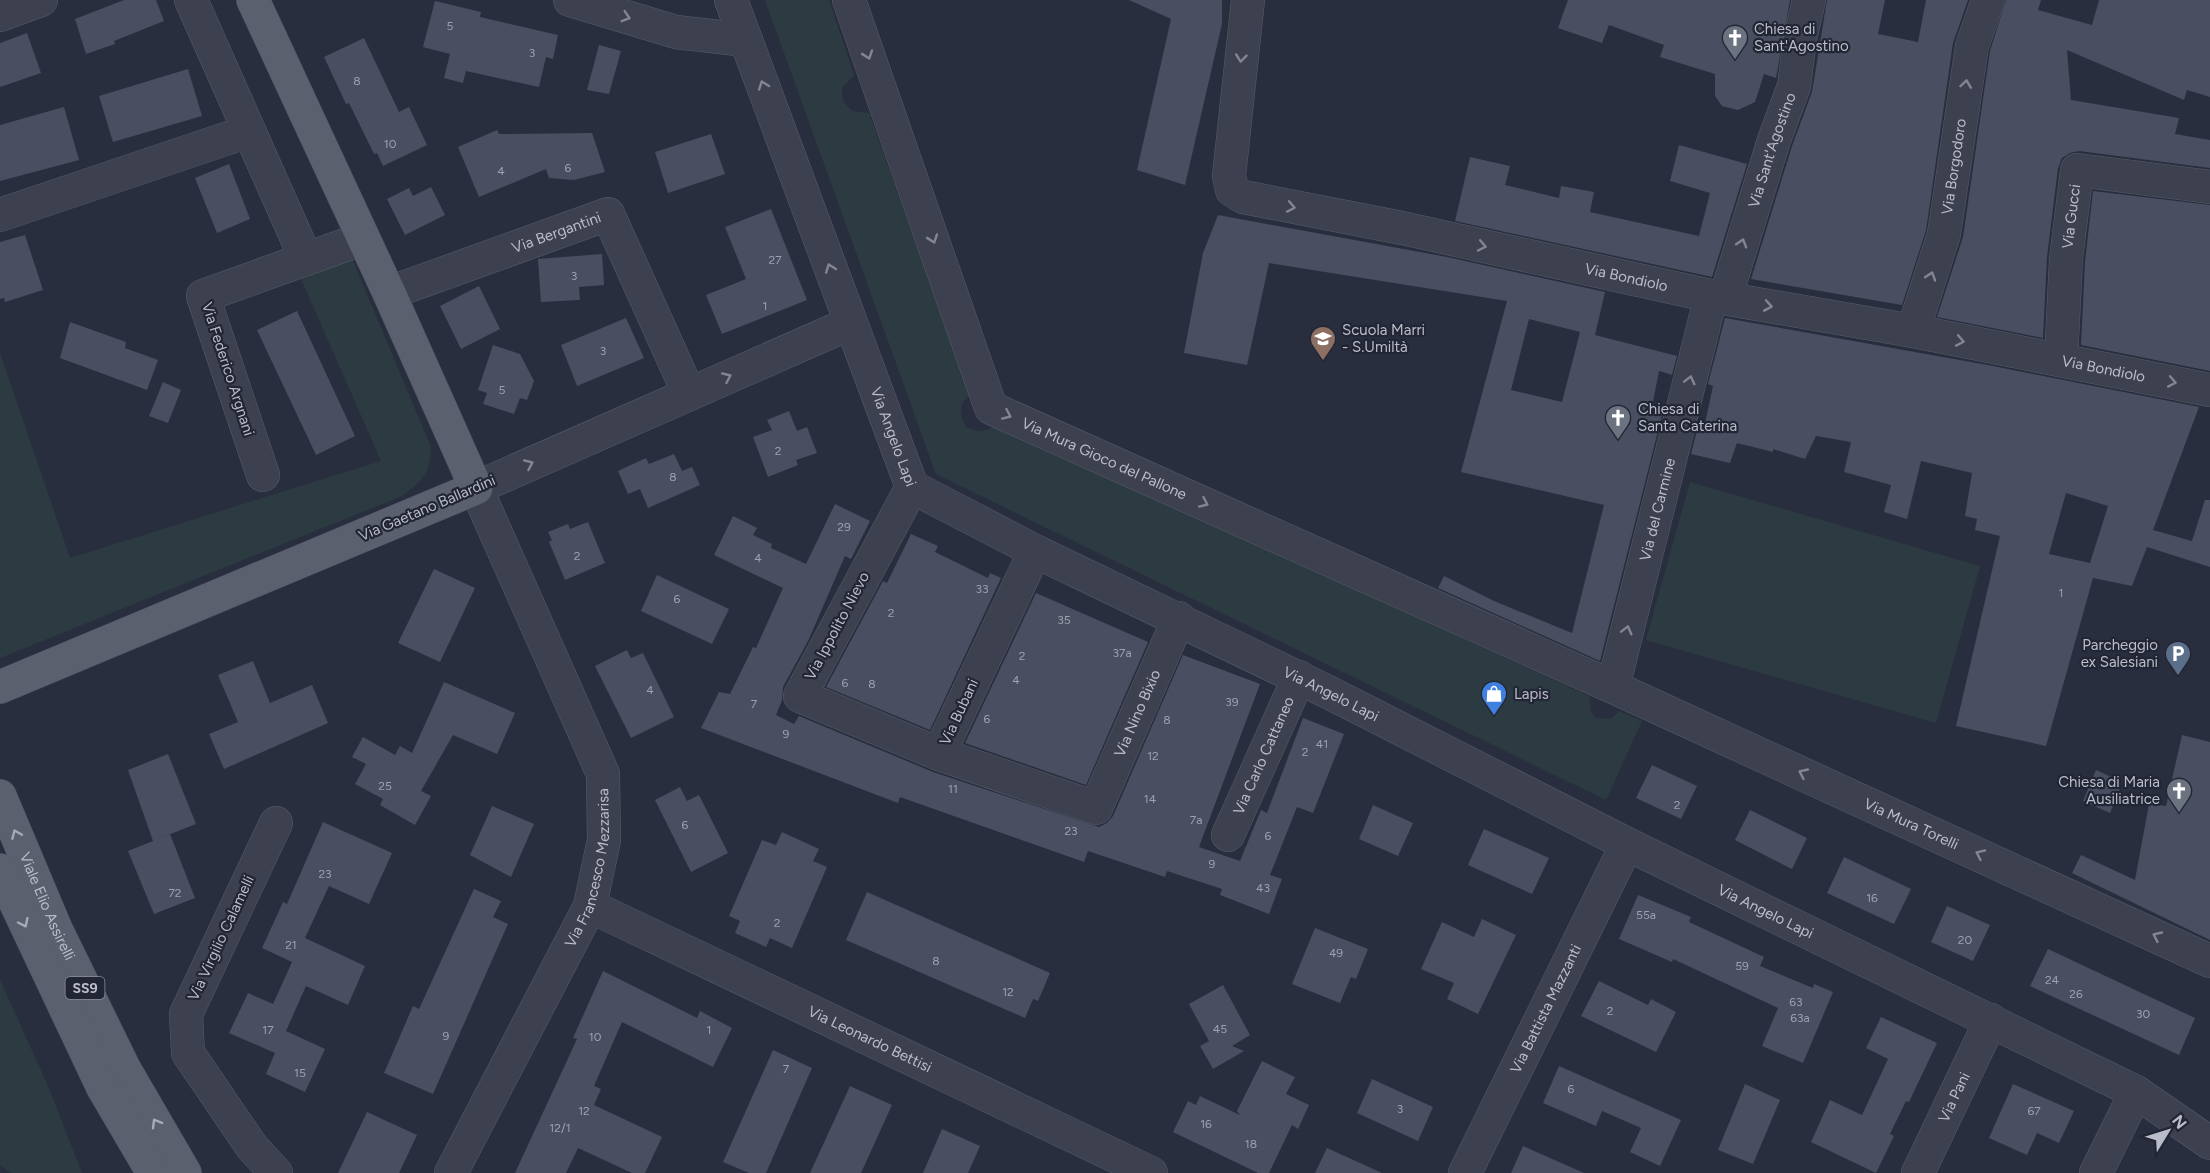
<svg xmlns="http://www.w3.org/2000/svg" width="2210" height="1173" font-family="Figtree,sans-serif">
<rect width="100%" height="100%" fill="#292e3f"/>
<!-- green -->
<path fill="#2c3b41" d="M765,0h64l25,75 -12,13 1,13 9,10 17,2 101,282 -8,8 -1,13 5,11c12,6 19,6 29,-2l594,271 2,16 5,6 15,1 8,-8 23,10 -36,79 -670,-326z
M351,256l80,191c-1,27 -8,33 -29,49l-402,162v-305l70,205 311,-97 -82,-187z
M1690,482l290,84 -44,157 -290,-83z
M0,980l48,106 34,87h-70l-12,-8z"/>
<!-- building -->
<path fill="#494e60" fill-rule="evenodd" d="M124,0h32l8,21 -50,20 1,3 -29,10 -11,-35z
M1129,0h93v24l-37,161 -48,-15 34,-151z
M1568,0h222l-14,78 -12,-4 -9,28 -17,8 -16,-4 -7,-10v-22l-55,-17 4,-12 -55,-20 -7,18 -44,-15z
M1827,0h58l-7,34 40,8 8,-42h42l-15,43 -27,187 -24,75 -151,-26 41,-133 20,-54z
M2006,0h35l-3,10 54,15 7,-25h111v97l-23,-7 -3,10 -117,-50 4,50 108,18 -4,16 35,6v28l-131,-17 -9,2 -8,5 -4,10 -11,89 -4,81 -106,-21 26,-80 27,-186z
M435,1l46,11 -1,5 78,18 -5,24 -7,-2 -7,30 -73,-16 -3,12 -19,-5 6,-24 -27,-7z
M27,33l14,40 -41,14v-44z
M364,38l35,74 10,-5 18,38 -44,21 -6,-13 -3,1 -25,-51 -3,1 -22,-47z
M599,45l22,6 -12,43 -22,-4z
M188,69l14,47 -89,26 -14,-46z
M64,107l15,53 -79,21v-56z
M497,130l2,4 93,-1 13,39 -31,8 -25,-2 -3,-9 -67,28 -21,-50z
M711,134l14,40 -57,19 -13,-41z
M1679,145l68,19 -35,113 -257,-56 15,-64 40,9 -5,19 54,13 2,-12 33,6 -4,20 109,24 11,-43 -40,-12z
M229,164l21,55 -33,14 -22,-55z
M431,187l14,28 -40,20 -18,-36 22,-11 4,8z
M2093,191l117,14v166l-129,-26 4,-84z
M771,209l36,91 -85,34 -16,-39 40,-16 -21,-52z
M1218,215l229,42 158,35 -10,43 82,21 -5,19 -13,-4 -8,41 11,3 -62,246 -162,-73 6,-12 50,25 78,32 32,-128 -143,-33 46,-171 -238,-38 -22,102 -63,-12 19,-100zM1529,319l51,13 -18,70 -51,-12z
M25,235l18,55 -38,12 -1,-4 -4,1v-57z
M602,254l2,31 -25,2 1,13 -39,2 -3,-43z
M479,286l21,43 -39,20 -21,-43z
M297,311l58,125 -39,19 -59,-125z
M626,318l18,40 -67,28 -16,-41z
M1725,318l268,48 206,41 -46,123 39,11 13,-41h5v67l-63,-20 -15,39 -39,-8 -47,168 -90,-20 44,-190 -25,-6 2,-11 -12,-3 7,-43 -51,-12 -14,58 -23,-7 7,-27 -47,-13 7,-30 -35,-6 -11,23 -32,-10v3l-36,-9 -7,20 -39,-9 7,-28 6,2 9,-42 -5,-2zM2066,493l42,13 -18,57 -41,-9z
M70,322l56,20 -1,6 33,12 -11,30 -87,-32z
M493,345l27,9 14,27 -7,19 -7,-2 -6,16 -31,-10 4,-11 -9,-3z
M163,382l18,8 -13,33 -19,-7z
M789,411l8,20 10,-4 10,26 -21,7 2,5 -30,12 -15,-40 19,-7 -5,-10z
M674,454l8,17 10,-4 8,18 -52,23 -8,-19 -12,5 -10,-23 28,-13 3,6z
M835,504l35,17 -19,38 -6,-3 -37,85 -25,46 -1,13 -6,15 18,9 5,-8 134,56 166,55 8,-4 6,-7 70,-161 77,29 -61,163 41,14 21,-51 6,3 36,-95 41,16 -31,79 -16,-6 -27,68 12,4 -13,35 -49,-19 2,-6 -55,-18 -2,6 -77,-26 -4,11 -184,-65 -2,6 -197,-75 18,-36 11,2 23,-47 3,1 27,-60 -69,-33 19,-39 24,12 -4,7 19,9 -1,4 35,16z
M588,522l17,41 -40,17 -16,-38 3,-2 -4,-8 20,-8 2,5z
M911,534l27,12 -3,6 53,26 2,-5 11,5 -71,152 -104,-43 57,-106 4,2z
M434,569l41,19 -35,74 -42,-19z
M657,575l72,34 -17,35 -71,-33z
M1036,593l112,49 -62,143 -121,-42z
M627,650l4,8 12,-5 31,64 -43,21 -36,-72z
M253,661l17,42 42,-18 16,38 -104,46 -15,-35 29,-12 -20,-47z
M444,682l71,31 -18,41 -44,-19 -32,56 10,5 -16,29 -35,-20 3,-6 -28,-15 11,-20 -14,-7 11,-20 32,18 5,-9 12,7z
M2182,735l28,7v198l-138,-67 9,-18 54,25 14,-76 17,2z
M168,754l28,70 -38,15 12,-5 25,64 -41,16 -26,-63 25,-10 -25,-71z
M1652,765l45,21 -16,33 -45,-21z
M2096,770l24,11v8l-10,24 -27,-12z
M680,787l7,14 12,-6 29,58 -37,19 -36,-72z
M1373,805l40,18 -15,33 -39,-17z
M492,806l42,18 -23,53 -41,-22z
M1750,810l57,28 -15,31 -57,-29z
M323,822l69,31 -23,51 -40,-18 -24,52 60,28 -17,39 -42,-19 -20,45 39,18 -20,43 -39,-18 9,-21 -46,-20 19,-40 25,11 19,-42 -30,-14 21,-46 4,2z
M1484,829l65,29 -17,36 -64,-29z
M782,832l37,17 -6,12 14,6 -35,81 -22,-10 -4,9 -31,-14 5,-12 -11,-5 33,-76 14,5z
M1844,857l67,32 -17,35 -67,-31z
M474,889l27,12 -8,16 15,7 -75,170 -49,-21 29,-67 6,3z
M867,892l183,81 -12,28 -5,-2 -8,19 -179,-78z
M1638,895l53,22 -2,5 75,35 -4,9 53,22 1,-4 19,8 -30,71 -41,-17 16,-38 -105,-49 -1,3 -53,-23z
M1947,906l43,19 -17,36 -42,-19z
M1482,919l34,16 -38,79 -31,-15 7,-16 -33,-14 21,-47 32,15z
M1315,928l53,21 -12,30 -5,-2 -11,26 -48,-19z
M2048,949l147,69 -16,37 -149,-69z
M603,971l94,47 3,-7 32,17 -19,39 -91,-45 -28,64 7,3 -7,16 68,32 -17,36h-13l-54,-25 -12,25h-51l62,-134 -4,-1z
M1599,981l49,24 3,-6 25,13 -20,40 -75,-36z
M1223,985l27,50 -18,11 12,5 -31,18 -13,-23 9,-5 -20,-37z
M1881,1017l56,26 -28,59 -3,-1 -16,33 4,2 -18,37 -65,-31 19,-42 32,15 26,-56 -22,-11z
M773,1050l39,18 -46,105h-17l-26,-11z
M1262,1061l33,16 -9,17 23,11 -11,24 -6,-4 -23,48h-11l-85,-41 15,-31 8,4 4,-9 40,19 -3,-4z
M1559,1066l122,54 -21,46 -30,-14 11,-24 -39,-17 -6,15 -53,-23z
M1372,1079l61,28 -15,34 -61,-28z
M1745,1084l35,16 -27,64 -35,-14z
M2013,1084l61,27 -15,32 -22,-10 -10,22 -38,-17z
M850,1086l42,19 -31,68h-51z
M367,1112l50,23 -18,38h-61z
M942,1129l38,17 -12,27h-45z
M1523,1146l61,27h-73z
M1327,1148l55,25h-67z"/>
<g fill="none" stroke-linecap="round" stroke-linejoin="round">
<defs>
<g id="minor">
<path d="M191,0l115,259 56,-20"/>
<path d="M570,0l106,32 70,8"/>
<path id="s1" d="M731,0l181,487 123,64 293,141 299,152 509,248 74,51"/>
<path id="s2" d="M849,0l142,408 622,279 597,274"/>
<path id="s3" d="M1248,0l-19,176 3,14 11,7 159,31 309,68 202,35 297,59"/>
<path d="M0,15l41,-15"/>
<path d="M0,215l249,-84"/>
<path id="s4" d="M389,293l219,-79 81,180"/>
<path id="s5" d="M1725,299l49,-159 20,-54 6,-47 9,-39"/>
<path id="s6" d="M1913,331l31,-97 28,-188 16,-46"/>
<path id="s7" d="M2061,360l5,-101 11,-89 133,17"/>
<path d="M263,475l-60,-179 103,-37"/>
<path d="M912,487l-112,209 139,58"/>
<path id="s8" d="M1035,551l-96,203 157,54 83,-190"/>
<path id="s9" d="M1613,687l98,-391"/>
<path d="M276,823l-90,191 2,39 64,94 24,26"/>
<path id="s10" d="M1228,835l71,-158"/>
<path id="s11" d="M590,906l561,267"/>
<path id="s12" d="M451,1173l139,-267 14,-66 -1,-66 -127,-286 375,-165"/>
<path id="s13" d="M1465,1173l162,-329"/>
<path id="s14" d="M1918,1173l73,-153"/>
<path d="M2096,1173l40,-81"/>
</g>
<g id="major">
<path d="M0,687l476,-199 -87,-195 -136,-293"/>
<path id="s15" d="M0,796l56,133 68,139 61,105"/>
<path d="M0,870l103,218 50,85"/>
</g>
</defs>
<!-- minor casing -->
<use href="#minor" stroke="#585c69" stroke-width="34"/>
<!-- major casing -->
<use href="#major" stroke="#474a58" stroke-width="34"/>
<!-- minor -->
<use href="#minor" stroke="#3d414f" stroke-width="33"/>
<!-- major -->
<use href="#major" stroke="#5b606f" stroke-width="33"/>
</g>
<!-- one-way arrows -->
<defs><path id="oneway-chevron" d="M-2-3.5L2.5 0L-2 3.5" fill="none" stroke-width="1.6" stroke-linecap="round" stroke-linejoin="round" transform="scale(1.5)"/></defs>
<g stroke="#828592">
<use href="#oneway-chevron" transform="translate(626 17) rotate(17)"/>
<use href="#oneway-chevron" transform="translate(868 55) rotate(71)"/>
<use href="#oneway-chevron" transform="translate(1241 58) rotate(96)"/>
<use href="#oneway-chevron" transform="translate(1966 84) rotate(-82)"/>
<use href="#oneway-chevron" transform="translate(763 85) rotate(-110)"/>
<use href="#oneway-chevron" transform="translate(1291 207) rotate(11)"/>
<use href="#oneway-chevron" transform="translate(933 239) rotate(71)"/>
<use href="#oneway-chevron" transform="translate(1742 243) rotate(-73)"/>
<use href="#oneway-chevron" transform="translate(1482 246) rotate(12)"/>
<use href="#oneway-chevron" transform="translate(830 268) rotate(-110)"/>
<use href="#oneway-chevron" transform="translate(1931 276) rotate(-72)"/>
<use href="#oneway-chevron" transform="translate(1768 306) rotate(10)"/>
<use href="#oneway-chevron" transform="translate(1960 341) rotate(11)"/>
<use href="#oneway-chevron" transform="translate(727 377) rotate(-24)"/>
<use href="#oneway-chevron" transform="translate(1690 380) rotate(-76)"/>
<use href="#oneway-chevron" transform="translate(2172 382) rotate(11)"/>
<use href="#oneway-chevron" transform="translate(1007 415) rotate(24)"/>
<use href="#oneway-chevron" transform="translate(529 464) rotate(-24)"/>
<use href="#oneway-chevron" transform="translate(1204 503) rotate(24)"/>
<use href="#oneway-chevron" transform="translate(1627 630) rotate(-76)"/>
<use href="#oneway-chevron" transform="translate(1803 773) rotate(-155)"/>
<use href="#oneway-chevron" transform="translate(1980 854) rotate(-155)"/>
<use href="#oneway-chevron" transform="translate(2157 936) rotate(-155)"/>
</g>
<g stroke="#a7aab7">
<use href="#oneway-chevron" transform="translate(16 834) rotate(-113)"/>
<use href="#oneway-chevron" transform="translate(24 923) rotate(65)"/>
<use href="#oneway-chevron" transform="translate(156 1123) rotate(-120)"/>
</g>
<!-- icons -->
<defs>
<symbol id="church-pin" viewBox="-11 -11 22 30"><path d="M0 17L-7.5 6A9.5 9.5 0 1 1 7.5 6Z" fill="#6b7280" stroke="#222634"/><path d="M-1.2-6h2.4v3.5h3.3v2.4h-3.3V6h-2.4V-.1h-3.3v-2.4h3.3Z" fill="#fff"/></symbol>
<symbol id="school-pin" viewBox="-11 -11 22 30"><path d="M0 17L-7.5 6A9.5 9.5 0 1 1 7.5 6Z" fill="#8d6e63" stroke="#222634"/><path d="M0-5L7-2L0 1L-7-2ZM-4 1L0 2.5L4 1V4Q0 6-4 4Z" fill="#fff"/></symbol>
<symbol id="parking-pin" viewBox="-11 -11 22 30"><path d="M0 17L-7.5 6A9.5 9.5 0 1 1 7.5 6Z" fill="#5c6f8a" stroke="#222634"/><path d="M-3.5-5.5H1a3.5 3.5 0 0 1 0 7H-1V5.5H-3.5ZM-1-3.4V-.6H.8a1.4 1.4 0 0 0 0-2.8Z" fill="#fff"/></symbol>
<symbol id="shop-pin" viewBox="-11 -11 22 30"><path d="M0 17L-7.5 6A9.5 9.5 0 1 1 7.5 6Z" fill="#3f7fe0" stroke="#222634"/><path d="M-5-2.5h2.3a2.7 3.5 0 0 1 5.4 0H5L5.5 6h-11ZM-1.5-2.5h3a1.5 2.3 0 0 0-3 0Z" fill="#fff"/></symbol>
</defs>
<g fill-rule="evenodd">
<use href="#church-pin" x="1720" y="23" width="30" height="40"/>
<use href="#school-pin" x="1308" y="324" width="30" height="40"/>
<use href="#church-pin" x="1603" y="403" width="30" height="40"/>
<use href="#parking-pin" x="2163" y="639" width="30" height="40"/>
<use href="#shop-pin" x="1479" y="679" width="30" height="40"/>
<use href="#church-pin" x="2164" y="776" width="30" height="40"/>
</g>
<g text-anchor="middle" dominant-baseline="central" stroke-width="4.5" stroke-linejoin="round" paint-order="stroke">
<!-- number labels -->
<g font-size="12" fill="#9ea1af">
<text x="450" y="26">5</text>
<text x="532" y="53">3</text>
<text x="357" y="81">8</text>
<text x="390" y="144">10</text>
<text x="568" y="168">6</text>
<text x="501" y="171">4</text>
<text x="775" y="260">27</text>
<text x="574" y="276">3</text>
<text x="765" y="306">1</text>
<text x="603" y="351">3</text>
<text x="502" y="390">5</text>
<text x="778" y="451">2</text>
<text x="673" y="477">8</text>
<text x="844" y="527">29</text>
<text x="577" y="556">2</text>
<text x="758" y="558">4</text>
<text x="982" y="589">33</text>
<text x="2061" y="593">1</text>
<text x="677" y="599">6</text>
<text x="891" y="613">2</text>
<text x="1064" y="620">35</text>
<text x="1122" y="653">37a</text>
<text x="1022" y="656">2</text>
<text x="1016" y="680">4</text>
<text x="845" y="683">6</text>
<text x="872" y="684">8</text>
<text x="650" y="690">4</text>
<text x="1232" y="702">39</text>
<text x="754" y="704">7</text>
<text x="987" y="719">6</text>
<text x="1167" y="720">8</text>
<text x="786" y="734">9</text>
<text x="1322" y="744">41</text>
<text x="1305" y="752">2</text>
<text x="1153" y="756">12</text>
<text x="385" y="786">25</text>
<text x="953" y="789">11</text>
<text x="1150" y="799">14</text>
<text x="1677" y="805">2</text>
<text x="1196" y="820">7a</text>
<text x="685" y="825">6</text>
<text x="1071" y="831">23</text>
<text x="1268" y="836">6</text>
<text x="1212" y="864">9</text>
<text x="325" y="874">23</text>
<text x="1263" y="888">43</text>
<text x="175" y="893">72</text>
<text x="1872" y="898">16</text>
<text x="1646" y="915">55a</text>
<text x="777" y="923">2</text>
<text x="1965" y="940">20</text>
<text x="291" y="945">21</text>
<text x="1336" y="953">49</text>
<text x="936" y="961">8</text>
<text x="1742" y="966">59</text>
<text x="2052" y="980">24</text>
<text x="1008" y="992">12</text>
<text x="2076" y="994">26</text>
<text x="1796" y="1002">63</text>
<text x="1610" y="1011">2</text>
<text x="2143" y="1014">30</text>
<text x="1800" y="1018">63a</text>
<text x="1220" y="1029">45</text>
<text x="268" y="1030">17</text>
<text x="709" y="1030">1</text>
<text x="446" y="1036">9</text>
<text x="595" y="1037">10</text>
<text x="786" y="1069">7</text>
<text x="300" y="1073">15</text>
<text x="1571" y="1089">6</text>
<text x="1400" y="1109">3</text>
<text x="584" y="1111">12</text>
<text x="2034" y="1111">67</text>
<text x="1206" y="1124">16</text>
<text x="560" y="1128">12/1</text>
<text x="1251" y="1144">18</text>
</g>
<!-- shield labels -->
<rect fill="#222634" stroke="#8c909c" stroke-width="1.5" x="65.5" y="977" width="39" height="22" rx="4.5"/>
<g font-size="14" font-weight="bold" fill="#babdc9">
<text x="85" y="988">SS9</text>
</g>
<!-- poi labels -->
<g font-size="15" fill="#babdc9" stroke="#222634" text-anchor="start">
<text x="1754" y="29">Chiesa di<tspan x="1754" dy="17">Sant'Agostino</tspan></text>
<text x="1342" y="330">Scuola Marri<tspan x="1342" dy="17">- S.Umiltà</tspan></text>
<text x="1638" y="409">Chiesa di<tspan x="1638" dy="17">Santa Caterina</tspan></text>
<text x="2158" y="645" text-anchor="end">Parcheggio<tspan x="2158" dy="17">ex Salesiani</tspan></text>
<text x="1514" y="694">Lapis</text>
<text x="2160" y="782" text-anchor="end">Chiesa di Maria<tspan x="2160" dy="17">Ausiliatrice</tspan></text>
</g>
<!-- street labels -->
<g font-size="15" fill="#babdc9" stroke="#222634">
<text stroke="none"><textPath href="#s5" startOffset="156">Via Sant'Agostino</textPath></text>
<text stroke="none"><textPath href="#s6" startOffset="170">Via Borgodoro</textPath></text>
<text stroke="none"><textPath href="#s7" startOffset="144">Via Gucci</textPath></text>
<text stroke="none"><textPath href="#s4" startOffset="178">Via Bergantini</textPath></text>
<text stroke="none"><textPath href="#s3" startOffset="596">Via Bondiolo</textPath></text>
<text stroke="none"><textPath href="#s3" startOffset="1082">Via Bondiolo</textPath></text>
<text transform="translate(228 369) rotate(72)">Via Federico Argnani</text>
<text stroke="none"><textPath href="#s1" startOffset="466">Via Angelo Lapi</textPath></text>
<text stroke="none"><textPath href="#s2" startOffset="556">Via Mura Gioco del Pallone</textPath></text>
<text transform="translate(427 508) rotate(-23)">Via Gaetano Ballardini</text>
<text stroke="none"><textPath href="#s9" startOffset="183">Via del Carmine</textPath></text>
<text transform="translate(837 626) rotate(-62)">Via Ippolito Nievo</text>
<text stroke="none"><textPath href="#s1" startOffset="987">Via Angelo Lapi</textPath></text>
<text transform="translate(959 712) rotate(-65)">Via Bubani</text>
<text stroke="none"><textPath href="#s8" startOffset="494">Via Nino Bixio</textPath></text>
<text stroke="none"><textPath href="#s10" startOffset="87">Via Carlo Cattaneo</textPath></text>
<text stroke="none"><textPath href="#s2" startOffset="1442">Via Mura Torelli</textPath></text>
<text stroke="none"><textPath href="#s12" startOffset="338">Via Francesco Mezzarisa</textPath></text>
<text stroke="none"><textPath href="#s15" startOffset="120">Viale Elio Assirelli</textPath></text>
<text stroke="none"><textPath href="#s1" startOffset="1473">Via Angelo Lapi</textPath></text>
<text transform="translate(221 938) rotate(-65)">Via Virgilio Calamelli</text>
<text stroke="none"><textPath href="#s13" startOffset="183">Via Battista Mazzanti</textPath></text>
<text stroke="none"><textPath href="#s11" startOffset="310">Via Leonardo Bettisi</textPath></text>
<text stroke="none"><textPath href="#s14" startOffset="84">Via Pani</textPath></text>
</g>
</g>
<!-- north arrow -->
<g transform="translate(2168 1131) rotate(52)" stroke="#222634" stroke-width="4.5" paint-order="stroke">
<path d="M0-4.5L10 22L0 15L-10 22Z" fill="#babdc9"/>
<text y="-9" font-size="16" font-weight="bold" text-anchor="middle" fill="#babdc9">N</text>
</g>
</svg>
